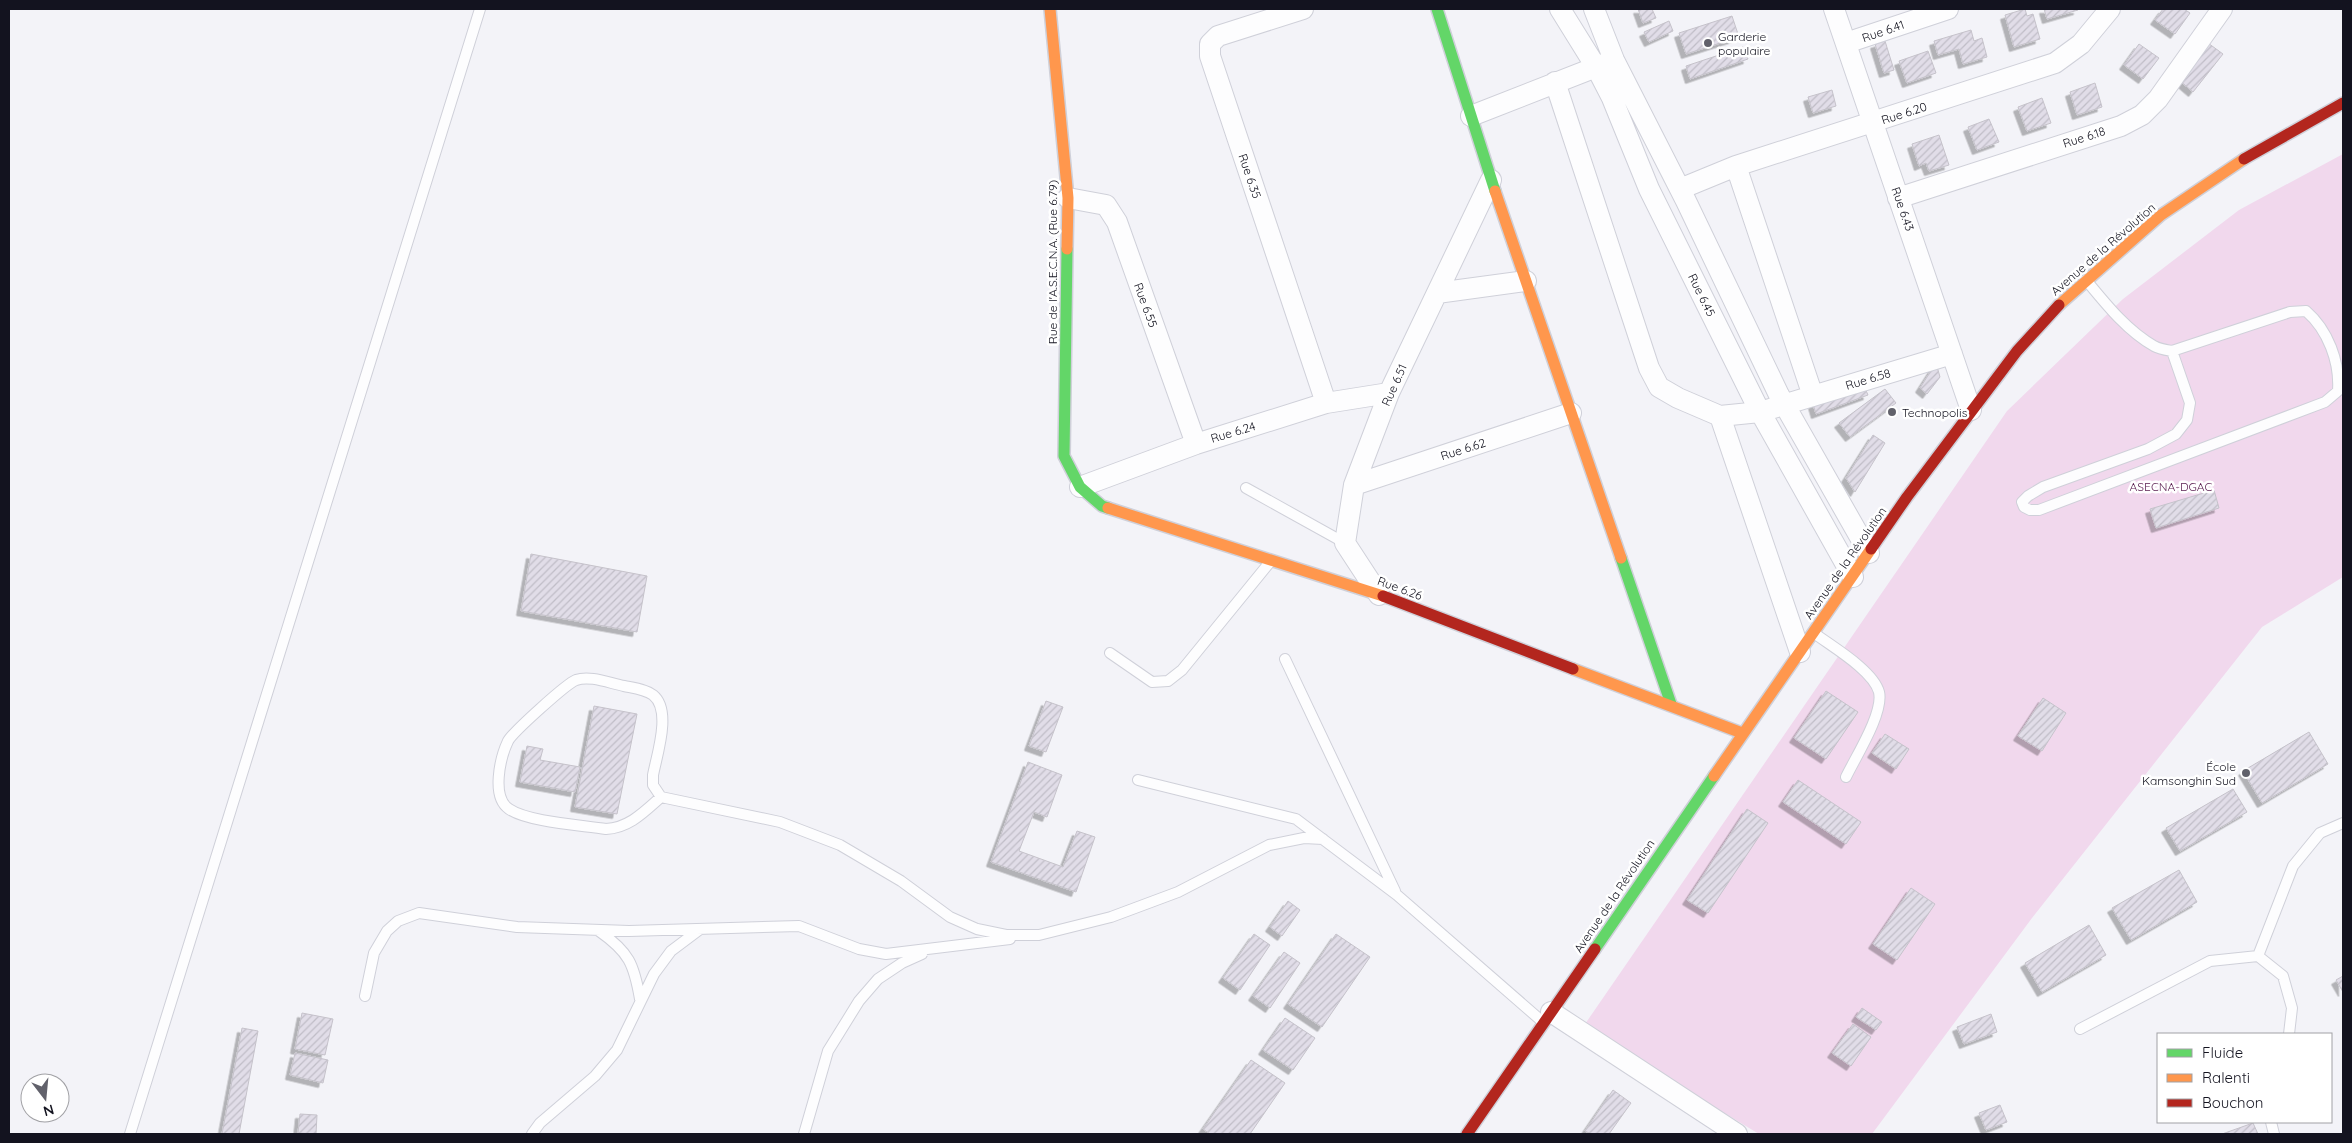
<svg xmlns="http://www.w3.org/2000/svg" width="2352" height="1143" font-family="Quicksand,sans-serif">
<defs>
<pattern id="building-hatch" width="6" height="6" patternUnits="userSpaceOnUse" patternTransform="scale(1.25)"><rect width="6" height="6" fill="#e1dde8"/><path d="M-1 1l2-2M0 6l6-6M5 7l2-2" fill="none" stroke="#c0bdc7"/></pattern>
<filter id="shadow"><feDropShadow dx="-4.5" dy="4.5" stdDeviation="0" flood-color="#0004"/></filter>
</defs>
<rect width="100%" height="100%" fill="#f3f3f8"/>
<!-- green -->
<path fill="#f1d8ed" d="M2343,154v423l-81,50 -230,291 -160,216h-113l-176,-107 424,-616 116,-112 116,-89z"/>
<!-- building -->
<path fill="url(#building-hatch)" stroke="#c5c2ca" filter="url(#shadow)" d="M1638,9h14l4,9 -13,5z
M2025,9l2,7 6,-2 7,25 -26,8 -9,-32z
M2044,9h34v1l-31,9z
M2163,9h21l6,4 -15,21 -20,-14z
M1732,16l7,21 -53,17 -7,-21z
M1669,21l4,10 -24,11 -5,-10z
M1971,30l3,11 8,-3 5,19 -24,7 -4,-15 -21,6 -4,-14z
M1885,41l9,29 -10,3 -9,-29z
M2208,43l15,11 -30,38 -14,-12z
M2139,44l20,14 -16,21 -19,-14z
M1743,47l5,12 -58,20 -4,-13z
M1928,51l8,22 -29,10 -8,-22z
M2095,83l7,24 -25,8 -7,-23z
M1832,90l4,16 -23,7 -5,-16z
M2042,98l9,25 -24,8 -9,-24z
M1989,119l10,23 -22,8 -9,-23z
M1939,135l10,30 -20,6 -3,-8 -7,3 -7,-22z
M1936,363l4,14 -13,17 -7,-6z
M1864,386l4,9 -52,19 -3,-10z
M1885,389l11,14 -46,34 -11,-14z
M1873,435l12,8 -30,49 -9,-14z
M2214,490l5,18 -63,20 -6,-19z
M531,554l116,22 -10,56 -116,-21z
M1826,691l32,21 -32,47 -32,-21z
M2043,698l23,15 -24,38 -24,-15z
M1046,701l17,6 -17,45 -17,-6z
M594,706l43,8 -20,100 -42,-7z
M2309,732l19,32 -66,39 -19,-32z
M1885,734l24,15 -13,20 -24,-16z
M527,746l16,3 -3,11 40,7 -5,25 -55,-10z
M1028,762l34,13 -15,42 -13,-5 -15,39 44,16 14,-36 18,6 -19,55 -85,-30z
M1798,780l63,42 -15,22 -63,-42z
M2233,789l14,23 -67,39 -14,-23z
M1747,809l21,14 -60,90 -21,-13z
M2179,870l18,32 -66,38 -19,-32z
M1911,888l24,16 -38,56 -24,-16z
M1288,901l12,9 -18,26 -12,-9z
M2089,925l17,30 -64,37 -17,-29z
M1254,934l16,11 -30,45 -17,-12z
M1336,934l34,23 -48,70 -34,-23z
M1284,952l16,11 -30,45 -17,-12z
M2343,976v16l-7,-12z
M1862,1008l20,14 -6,8 -20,-13z
M302,1013l31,6 -8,36 -30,-6z
M1991,1014l6,18 -33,12 -7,-17z
M1285,1018l30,20 -22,32 -30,-20z
M1853,1024l18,13 -20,29 -19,-13z
M242,1028l16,3 -19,103h-17z
M295,1053l33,7 -5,23 -33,-8z
M1251,1060l34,23 -35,51h-40l-7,-5z
M1613,1090l18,13 -22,31h-18l-6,-3z
M2000,1105l7,17 -21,8 -7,-17z
M300,1114l17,1 -1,19 -18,-1z
M2253,1123l5,11h-36z"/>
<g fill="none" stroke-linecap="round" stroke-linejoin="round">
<defs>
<path id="lane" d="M2086,280c19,23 41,51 68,66 5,3 12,4 18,5l118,-39 16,-1c22,19 34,51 32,80l-13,11 -286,108h-9l-6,-3 -2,-5 6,-6 15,-9 105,-38 28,-15 11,-14 3,-17 -18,-52
M1246,488l99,55
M1814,633c17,13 59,37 65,59 5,21 -24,66 -33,85
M1110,653l42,29 16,-1 14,-11 88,-108
M1285,659l110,232
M1138,780l158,39 101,76 147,128
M661,797l-8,-12v-10c4,-21 19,-65 0,-80 -8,-6 -19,-7 -29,-9 -15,-3 -34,-11 -48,-6 -10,4 -63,52 -68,61 -8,17 -17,56 1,68 19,13 72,16 97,20 23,-1 38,-17 55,-32l119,25 60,23 61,36 49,36 27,12 29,6h33l72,-18 67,-25 91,-47 35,-7 19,1
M599,931c30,21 35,33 41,68
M2258,956l35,-90 27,-33 23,-10
M365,996l9,-43 13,-22 11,-10 21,-8 98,14 112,4 170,-5 60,23 27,5 124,-15
M2080,1029l130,-68 48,-5 25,20 9,32 -3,26
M2271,1122l3,12
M130,1134l350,-1125
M532,1134l8,-11 55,-47 22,-26 37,-76 17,-23 28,-21
M804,1134l24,-83 31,-50 19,-22 24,-16 20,-9"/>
<path id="street" d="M1303,9l-85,27 -8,8v12l116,347
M1560,9l36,58 16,31 37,91 109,219 95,169
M1594,9l20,51 72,141 93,194 90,158
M1834,9l137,401
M1846,43l102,-34
M1555,82l94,286 10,19 19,11 42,18 40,-4 192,-58
M1471,116l138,-54
M1736,166l77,230
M1680,189l56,-23 319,-103 26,-19 29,-35
M1068,198l38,7 11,17 79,222
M1898,198l223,-72 21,-11 16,-16 64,-90
M1437,293l89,-12
M1720,416l80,236
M1354,485l217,-72
M1080,487l116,-43 130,-41 63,-10
M1379,595l-34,-52 9,-58 35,-92 102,-213
M1551,1012l186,122"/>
<path id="fast" d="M1437,9l58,182
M1067,249l-3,207 16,31 22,19 6,2
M1621,558l50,146
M1595,949l119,-173"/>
<path id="slow" d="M1050,9l18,189 -1,51
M1495,191l126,367
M2059,305l102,-90 83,-56
M1108,508l275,88
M1573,669l169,64
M1714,776l157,-227"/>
<path id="jam" d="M2244,159l99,-56
M1871,549l36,-52 110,-146 42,-46
M1383,596l190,73
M1467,1134l128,-185"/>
</defs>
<!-- lane casing -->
<use href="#lane" stroke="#cfd0d9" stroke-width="12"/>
<!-- street casing -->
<use href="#street" stroke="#cfd0d9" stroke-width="22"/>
<!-- fast casing -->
<use href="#fast" stroke="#cfd0d9" stroke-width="14"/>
<!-- slow casing -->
<use href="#slow" stroke="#cfd0d9" stroke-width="14"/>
<!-- jam casing -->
<use href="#jam" stroke="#cfd0d9" stroke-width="14"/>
<!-- lane -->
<use href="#lane" stroke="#fdfdfe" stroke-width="10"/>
<!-- street -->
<use href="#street" stroke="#fdfdfe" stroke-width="20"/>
<!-- fast -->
<use href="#fast" stroke="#63d668" stroke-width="11"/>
<!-- slow -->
<use href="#slow" stroke="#ff974d" stroke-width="11"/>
<!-- jam -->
<use href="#jam" stroke="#b3261e" stroke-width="11"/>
</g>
<!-- markers -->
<g fill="#61616b" stroke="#fff" stroke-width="2">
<circle cx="1708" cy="43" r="5"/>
<circle cx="1892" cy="412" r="5"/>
<circle cx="2246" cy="773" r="5"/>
</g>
<g text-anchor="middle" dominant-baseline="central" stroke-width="5" stroke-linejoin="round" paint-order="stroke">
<!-- street labels -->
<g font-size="12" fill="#13131f" stroke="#fff">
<text transform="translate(1883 31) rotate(-19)">Rue 6.41</text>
<text transform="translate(1904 113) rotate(-18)">Rue 6.20</text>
<text transform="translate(2084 137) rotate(-18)">Rue 6.18</text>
<text transform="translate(1250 176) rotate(71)">Rue 6.35</text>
<text transform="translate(1903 209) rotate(71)">Rue 6.43</text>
<text transform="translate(2103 249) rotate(-41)">Avenue de la Révolution</text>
<text transform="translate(1052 262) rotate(-90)">Rue de l'A.S.E.C.N.A. (Rue 6.79)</text>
<text transform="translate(1702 295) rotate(64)">Rue 6.45</text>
<text transform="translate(1146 305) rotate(70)">Rue 6.55</text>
<text transform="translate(1868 379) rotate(-17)">Rue 6.58</text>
<text transform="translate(1394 385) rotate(-66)">Rue 6.51</text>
<text transform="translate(1233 432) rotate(-17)">Rue 6.24</text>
<text transform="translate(1463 449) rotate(-18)">Rue 6.62</text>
<text transform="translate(1845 563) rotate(-55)">Avenue de la Révolution</text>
<text transform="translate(1400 588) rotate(20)">Rue 6.26</text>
<text transform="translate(1614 896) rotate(-56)">Avenue de la Révolution</text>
</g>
<!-- poi labels -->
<g font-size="12" fill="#13131f" stroke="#fff" text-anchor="start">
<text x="1718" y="36">Garderie<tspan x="1718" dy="14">populaire</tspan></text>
<text x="1902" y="412">Technopolis</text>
<text x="2236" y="766" text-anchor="end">École<tspan x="2236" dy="14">Kamsonghin Sud</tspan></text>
</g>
<!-- park labels -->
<g font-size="12" fill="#571a4d" stroke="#fff">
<text x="2171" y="486">ASECNA-DGAC</text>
</g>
</g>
<!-- border -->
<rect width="2352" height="1143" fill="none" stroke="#13131f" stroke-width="20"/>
<!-- legend -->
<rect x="2157" y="1033" width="175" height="90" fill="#ffffff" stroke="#a1a1a5"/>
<rect x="2167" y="1049" width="25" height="8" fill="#63d668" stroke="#a1a1a5"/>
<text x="2202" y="1058" font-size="15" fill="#13131f">Fluide</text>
<rect x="2167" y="1074" width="25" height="8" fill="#ff974d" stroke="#a1a1a5"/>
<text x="2202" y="1083" font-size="15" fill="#13131f">Ralenti</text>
<rect x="2167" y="1099" width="25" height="8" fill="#b3261e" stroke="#a1a1a5"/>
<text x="2202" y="1108" font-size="15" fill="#13131f">Bouchon</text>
<!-- north arrow -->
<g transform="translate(45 1098) rotate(164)"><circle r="24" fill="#ffffff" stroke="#a1a1a5"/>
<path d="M0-4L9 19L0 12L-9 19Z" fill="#61616b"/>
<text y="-8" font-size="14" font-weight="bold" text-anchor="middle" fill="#13131f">N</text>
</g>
</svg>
